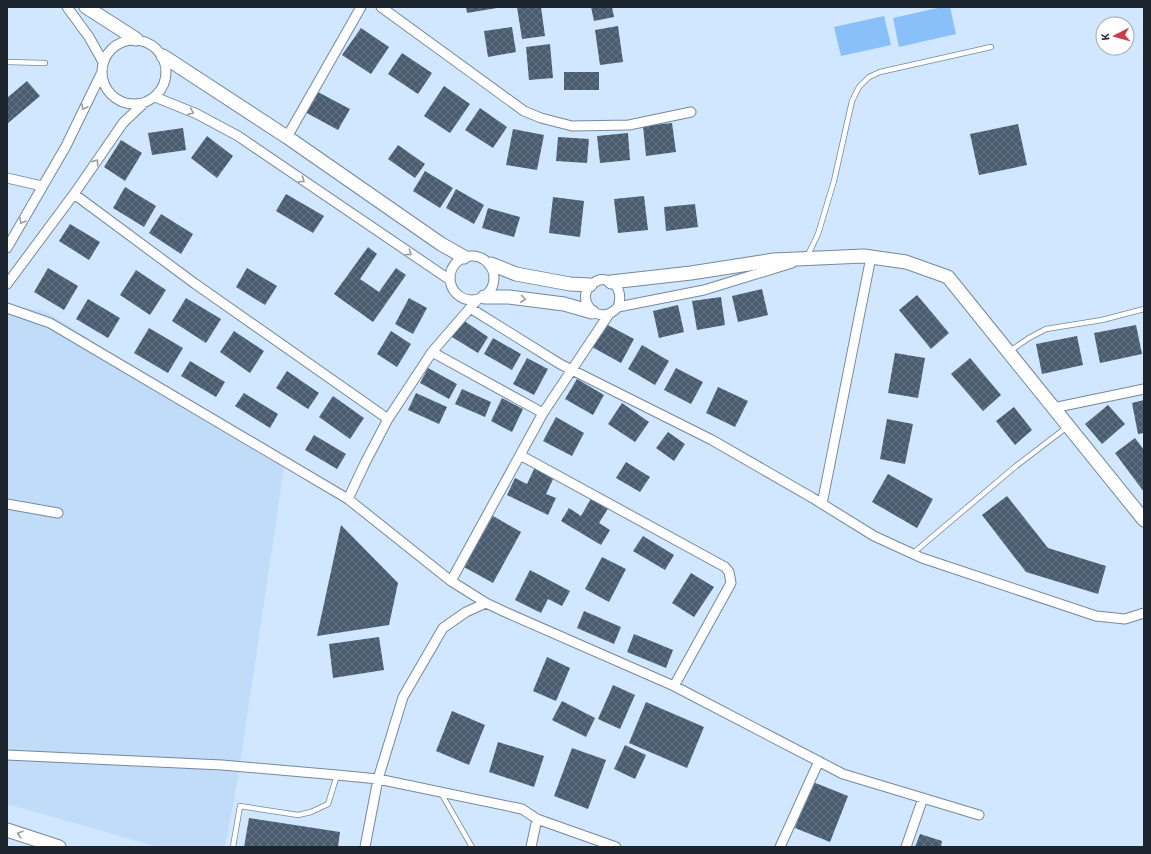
<svg xmlns="http://www.w3.org/2000/svg" width="1151" height="854" font-family="'Exo 2',sans-serif">
<defs>
<pattern id="building-cross-hatch" width="8" height="8" patternUnits="userSpaceOnUse"><rect width="8" height="8" fill="#495c70"/><path d="M0 0l8 8M0 8l8-8" fill="none" stroke="#667484"/></pattern>
</defs>
<rect width="100%" height="100%" fill="#d1e7ff"/>
<!-- built -->
<path fill="#c1dcf9" d="M7,304l39,8 239,149 -47,317 -13,69h-67l-151,-43z"/>
<!-- grass -->
<path fill="#89c0f9" d="M942,7h8l6,27 -57,13 -6,-29z
M884,16l7,29 -50,11 -7,-29z"/>
<!-- building -->
<path fill="url(#building-cross-hatch)" d="M466,7h31v1l-30,5z
M517,7h24l4,29 -23,3z
M591,7h21l2,10 -20,4z
M618,26l5,36 -23,3 -5,-35z
M512,27l4,25 -28,5 -4,-26z
M361,28l28,19 -18,27 -29,-19z
M550,44l3,34 -24,2 -3,-33z
M402,53l30,20 -14,21 -30,-20z
M564,72h35v18h-35z
M27,81l13,15 -33,28v-26z
M444,86l26,18 -20,29 -26,-17z
M316,91l34,18 -12,21 -33,-18z
M480,108l27,19 -14,21 -28,-18z
M672,123l4,29 -30,4 -3,-30z
M1018,124l9,41 -48,10 -9,-41z
M183,128l3,22 -34,5 -4,-22z
M513,129l31,6 -7,35 -31,-5z
M628,133l2,27 -30,3 -3,-27z
M207,136l26,20 -16,22 -26,-20z
M558,137l31,2 -2,24 -31,-2z
M121,140l21,13 -17,28 -21,-14z
M398,145l27,19 -10,14 -27,-19z
M425,171l28,17 -13,20 -27,-17z
M125,187l31,19 -12,21 -31,-19z
M456,189l28,16 -10,19 -28,-16z
M286,194l38,22 -11,17 -37,-22z
M644,196l4,34 -30,3 -4,-34z
M553,197l31,4 -4,36 -31,-4z
M695,204l3,23 -32,4 -2,-24z
M488,208l32,9 -6,20 -32,-9z
M161,214l32,20 -12,20 -32,-21z
M70,224l30,18 -11,18 -30,-19z
M368,247l9,7 -17,25 19,13 17,-24 10,7 -33,47 -39,-28z
M48,268l30,18 -14,24 -30,-18z
M247,268l30,18 -12,19 -29,-18z
M136,270l30,20 -16,25 -30,-20z
M762,289l6,26 -30,7 -6,-26z
M917,295l32,38 -18,16 -32,-39z
M721,297l4,28 -28,5 -5,-29z
M186,298l35,21 -15,24 -34,-22z
M409,298l18,10 -14,26 -18,-10z
M88,299l32,19 -12,20 -32,-19z
M678,305l6,27 -25,6 -6,-27z
M463,320l25,17 -10,16 -26,-16z
M604,323l30,16 -13,24 -29,-16z
M1136,325l6,29 -42,9 -6,-30z
M149,328l34,20 -15,25 -34,-20z
M234,331l30,20 -14,22 -30,-21z
M391,331l20,13 -14,23 -20,-13z
M1077,336l6,29 -41,9 -6,-30z
M493,338l28,16 -9,16 -28,-16z
M642,345l27,16 -14,24 -27,-16z
M895,353l30,5 -7,40 -30,-5z
M527,358l21,11 -14,26 -21,-11z
M970,358l31,37 -18,16 -32,-37z
M190,361l35,21 -9,15 -35,-21z
M428,368l29,16 -8,15 -29,-16z
M676,368l27,14 -12,22 -27,-14z
M287,371l32,22 -11,16 -32,-21z
M577,379l27,16 -11,20 -28,-16z
M718,387l30,14 -13,26 -29,-14z
M462,389l29,13 -6,15 -30,-13z
M244,393l34,21 -8,14 -35,-22z
M416,393l31,14 -8,17 -31,-14z
M333,396l31,22 -14,21 -31,-22z
M502,398l21,11 -11,23 -21,-11z
M1144,400v33l-6,1 -6,-31z
M622,403l27,19 -14,20 -27,-18z
M1108,405l17,19 -23,20 -17,-20z
M1014,407l18,23 -17,15 -19,-24z
M556,417l28,16 -12,23 -29,-15z
M887,419l26,5 -8,40 -25,-5z
M668,432l17,12 -11,17 -18,-13z
M314,435l32,19 -9,15 -32,-19z
M1135,438l9,12v42l-29,-39z
M626,462l24,15 -10,15 -24,-14z
M535,467l19,10 -8,17 10,4 -8,17 -41,-20 8,-17 12,6z
M888,474l45,25 -16,29 -45,-26z
M1007,496l41,52 58,18 -8,28 -72,-22 -44,-57z
M592,497l17,10 -10,16 11,7 -9,15 -40,-24 8,-13 12,8z
M493,516l28,16 -28,51 -29,-16z
M341,525l57,58 -9,42 -72,11z
M643,536l31,19 -9,15 -32,-19z
M602,557l24,12 -17,33 -24,-13z
M530,570l40,21 -8,15 -14,-7 -7,14 -26,-13z
M691,573l23,14 -20,30 -22,-14z
M584,611l37,16 -7,17 -37,-16z
M634,634l39,16 -7,18 -39,-16z
M379,637l5,33 -51,8 -4,-34z
M547,657l23,11 -14,33 -23,-10z
M613,685l22,10 -15,34 -22,-10z
M562,701l33,17 -9,19 -34,-17z
M646,702l58,25 -17,41 -58,-25z
M452,711l33,14 -16,40 -33,-14z
M498,742l46,14 -10,31 -45,-15z
M625,745l21,10 -11,24 -21,-10z
M572,748l34,12 -18,49 -34,-13z
M813,782l35,14 -18,46 -35,-14z
M249,818l91,14 -2,15h-94z
M920,834l22,7 -1,6h-26z"/>
<g fill="none" stroke-linecap="round" stroke-linejoin="round">
<defs>
<path id="service" d="M7,62l38,1
M807,257l11,-23 16,-53 18,-80 7,-14 10,-10 11,-5 111,-25
M1010,351l19,-13 17,-9 56,-9 42,-11
M912,554l104,-88 51,-39
M441,793l31,54
M233,847l7,-41 58,9 13,-3 17,-8 9,-29"/>
<path id="minor" d="M67,7l22,30 14,25
M381,7l143,104 17,7 31,8 57,-1 62,-13
M102 72a32 32 0 1 1 64 0a32 32 0 1 1-64 0Z
M155,97l42,17 41,22 212,144
M287,137l74,-130
M7,178l35,8
M74,194l120,89 194,136
M7,248l59,-102 36,-74
M450 278a22 22 0 1 1 44 0a22 22 0 1 1-44 0Z
M7,284l67,-90 49,-71 22,-21
M618,307c4,-11 1,-25 -12,-27 -5,-1 -9,0 -12,3 -22,13 3,47 24,24l86,-17 88,-27
M7,308l43,15 298,176 103,82 35,22
M470,308l90,56 152,76 99,57 63,39 48,22 174,58 29,3 19,-6
M432,352l111,61
M1053,408l91,-19
M348,499l17,-36 23,-44 44,-67 45,-52
M7,504l51,9
M822,504l49,-247
M451,581l92,-168 66,-99
M674,686l169,88 136,41
M7,755l215,10 115,10 41,4 144,30 15,10 -6,28
M537,819l79,28
M365,847l13,-68 25,-82 40,-69 23,-16 20,-9 19,9 169,74 57,-103 -2,-11 -4,-5 -205,-112
M780,847l39,-86
M906,847l17,-49"/>
<path id="secondary" d="M86,7l50,32
M163,56l124,81 154,107 23,13
M491,264l25,10 54,10 20,1
M611,282l80,-9 83,-13 90,-4 42,6 42,15 196,243
M484,297h25l55,7 28,8
M7,830l52,17"/>
</defs>
<!-- service casing -->
<use href="#service" stroke="#74889d" stroke-width="6"/>
<!-- minor casing -->
<use href="#minor" stroke="#74889d" stroke-width="11"/>
<!-- secondary casing -->
<use href="#secondary" stroke="#74889d" stroke-width="15"/>
<!-- service -->
<use href="#service" stroke="#fff" stroke-width="4.5"/>
<!-- minor -->
<use href="#minor" stroke="#fff" stroke-width="9"/>
<!-- secondary -->
<use href="#secondary" stroke="#fff" stroke-width="13"/>
</g>
<!-- one-way arrows -->
<defs><path id="oneway-chevron" d="M-2-3.5L2.5 0L-2 3.5" fill="none" stroke-width="1.6" stroke-linecap="round" stroke-linejoin="round"/></defs>
<g stroke="#999ca0">
<use href="#oneway-chevron" transform="translate(84 107) rotate(116)"/>
<use href="#oneway-chevron" transform="translate(191 112) rotate(22)"/>
<use href="#oneway-chevron" transform="translate(96 162) rotate(-55)"/>
<use href="#oneway-chevron" transform="translate(302 180) rotate(34)"/>
<use href="#oneway-chevron" transform="translate(22 221) rotate(120)"/>
<use href="#oneway-chevron" transform="translate(409 253) rotate(34)"/>
<use href="#oneway-chevron" transform="translate(523 299) rotate(7)"/>
<use href="#oneway-chevron" transform="translate(20 834) rotate(-162)"/>
</g>
<!-- border -->
<rect width="1151" height="854" fill="none" stroke="#1c242d" stroke-width="16"/>
<!-- north arrow -->
<g transform="translate(1115 36) rotate(264)"><circle r="19" fill="#ffffff" stroke="#a4a7ab"/>
<path d="M0-3L7 15L0 10L-7 15Z" fill="#cd3d48"/>
<text y="-6" font-size="11" font-weight="bold" text-anchor="middle" fill="#1c242d">K</text>
</g>
</svg>
